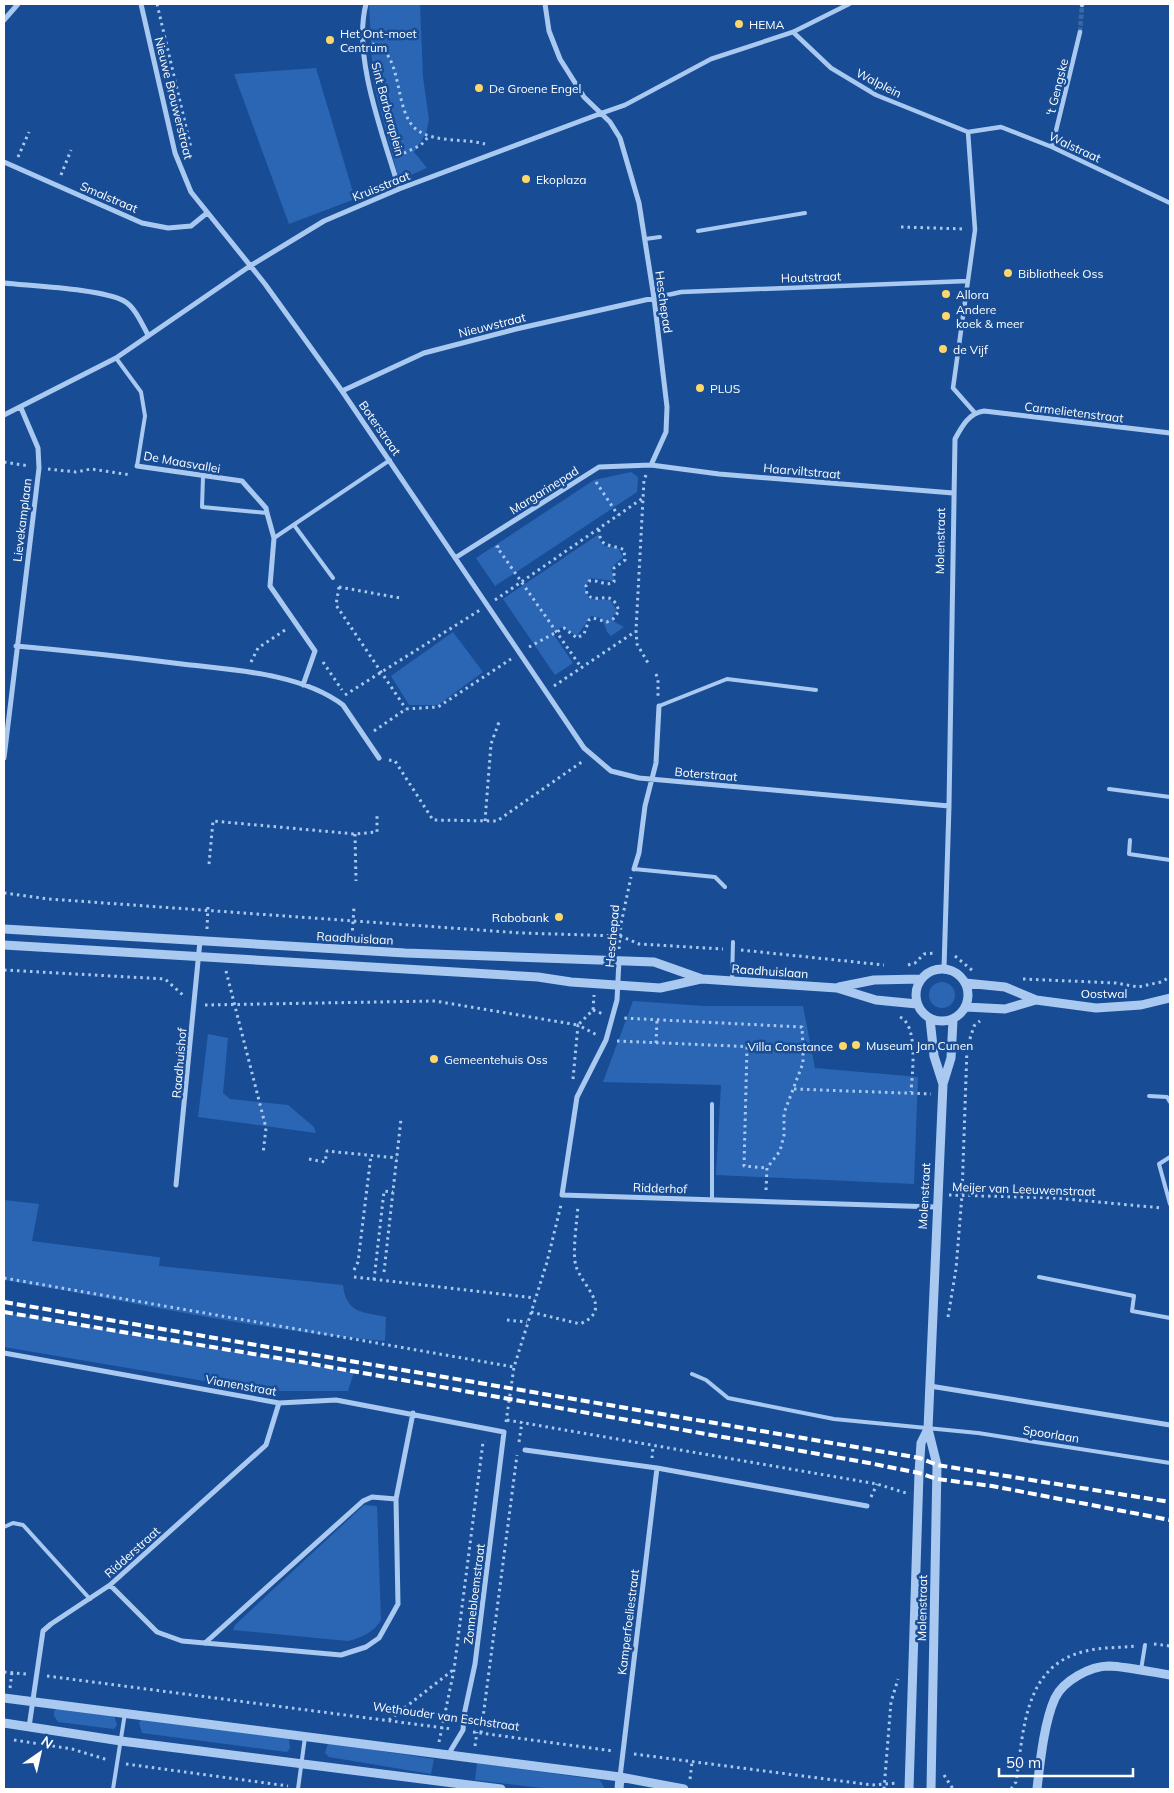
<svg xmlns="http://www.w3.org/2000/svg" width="1174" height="1793" font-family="Mulish,sans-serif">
<rect width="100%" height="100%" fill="#184d95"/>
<!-- green -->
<path fill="#2b66b4" d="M369,4h51l3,73 6,43 -3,13 -12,19 13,16 -28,12 -26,-98z
M316,68l39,131 -66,25 -55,-150z
M631,472l7,5 -1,15 -142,94 -19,-28 118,-78z
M599,534l1,7 4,5 14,2 5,9 -12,11 3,11 -2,2 -21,-3 -6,9 4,12 21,1 6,9v4l-4,4 1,4 11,6 -13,9 -4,-4 -5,-14 -11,-2 -14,20 -15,-9 -10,5 21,31 -18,12 -52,-76z
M453,632l30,40 -45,33h-29l-18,-29z
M929 995a13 13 0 1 1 26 0a13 13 0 1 1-26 0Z
M633,1001l71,5h99l12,62 103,9 -4,107 -198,-9 5,-90 -118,-3z
M208,1034l20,4 -5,55 7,6 58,6 26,22 2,6 -118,-16z
M4,1200l35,4 -7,37 125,16h3l-1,9 184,19c3,28 19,27 43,32l-1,24c-128,-10 -254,-40 -381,-61z
M4,1312l350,60 -6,19h-84l-260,-44z
M364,1505l13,1 4,114c-7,12 -20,18 -33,21l-115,-11 2,-5z
M60,1707l54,8 3,10 -3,4 -56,-7 -4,-6v-5z
M141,1719l148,20 1,9 -3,4 -145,-19 -3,-10z
M328,1743l106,16 -3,15 -102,-17 -4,-4z
M477,1763l123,17 5,9h-55l-75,-9z"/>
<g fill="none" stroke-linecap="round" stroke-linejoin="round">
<!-- pedestrian-tunnel -->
<path stroke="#3b68a5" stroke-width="4.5" stroke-dasharray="4.5 2" stroke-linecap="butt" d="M1080,32l2,-27"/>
<!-- path -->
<path stroke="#aac9f1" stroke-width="3" stroke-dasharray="2.5 4" stroke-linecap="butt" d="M157,4l34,144
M372,44c33,8 20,67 45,86 18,13 47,8 68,14
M398,156l23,-11 8,-9
M18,157l11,-25
M61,175l10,-25
M901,227l64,2
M4,462l25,4
M48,469l28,3 15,-3 40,6
M646,475l-2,5 -8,150 1,14 11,19
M596,482l22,33
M499,546l-2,1 84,120
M339,587l-3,18 70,104
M339,587l61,11
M495,600l148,-102
M529,647l35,-19 13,10 7,-4 5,-14 4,-2 14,4 6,-3 6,-8c-8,-24 -19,-6 -32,-16l-1,-9 3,-5c9,-2 17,6 25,1v-14l11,-8 -1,-10c-6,-4 -19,-3 -23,-10 -2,-4 0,-7 -3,-11
M251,662l7,-14 30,-20
M323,662l19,28
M656,674l2,6v16
M554,686l82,-55
M345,695l135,-85
M374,731l32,-22 32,-2 73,-48
M389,760l6,1 38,59 64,1 86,-60
M485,821l6,-77 8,-22
M355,834l1,47
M209,864l4,-43 142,13 22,-2v-18
M4,893l45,6 472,34 99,3 19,8 84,5
M207,929l1,-24
M352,937l2,-30
M619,949l2,-25 10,-47
M741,950l143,15
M955,956l18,15
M908,965l7,-2 9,-9 11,-1
M4,970l161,9 19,17
M226,971l40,157 -3,26
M1023,979l93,4 22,4 23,-5 9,-5
M205,1005l230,-4 143,24 15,-15 1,-15
M593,1010l10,4
M900,1017c19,9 12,58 11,75
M617,1041l186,8 -1,-22 -180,-9
M656,1043l1,-23
M747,1047l-3,119 23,2
M573,1079l5,-54 19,10
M794,1089l137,5
M309,1159l16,3 2,-11 70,7
M766,1190l1,-22 13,-17 4,-16v-22l19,-50v-14
M949,1195l107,3 106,10
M354,1270l4,-8 13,-107
M384,1272l17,-153
M354,1277l181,21
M4,1278l510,89
M374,1280l10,-89 9,1
M531,1312l49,12c35,-15 1,-39 -4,-58 -4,-12 1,-46 2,-60
M948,1317l8,-48 6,-74 5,-147 7,-22 6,-5
M507,1320l20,2
M507,1420l370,64 29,9
M506,1422l8,-55 33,-105 14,-57
M519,1442l3,-20
M652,1458l1,-12
M871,1497l6,-13
M1154,1644l16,2
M4,1672l22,2
M47,1676l405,53
M10,1688l2,-16
M389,1720l64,-50
M473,1732l140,19
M481,1733l36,-278
M14,1740l58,9 36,11
M439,1742l15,-72 29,-228 2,-1
M475,1746l2,-14
M634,1754l238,31 26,-2
M126,1764l162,22
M944,1775l9,14
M690,1779l2,-17
M884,1789l7,-87 7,-23
M1011,1789l5,-7c8,-51 7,-117 70,-131 15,-4 33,-3 49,-5"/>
<!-- service -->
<path stroke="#aac9f1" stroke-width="4" d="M698,231l107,-18
M645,239l15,-2
M116,358l25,34 4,24 -8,50
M203,477l-1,30 65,6
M294,525l39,53
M274,538l116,-78
M659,706l68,-27 89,11
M1109,789l61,8
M1130,840l-1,14 41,6
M634,869l81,8 10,10
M732,981l1,-39
M1149,1096l18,1 3,5
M1170,1157l-11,7 11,40
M712,1199v-95
M1039,1277l95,19 -2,15 38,7
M692,1374l14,6 22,18 106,21 144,14 192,30
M4,1527l9,-4 10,2 67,74
M1141,1670l4,-25
M113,1789l12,-76
M298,1789l7,-52"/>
<!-- pedestrian -->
<path stroke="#aac9f1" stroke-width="4.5" d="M1082,5v-1
M793,32l38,36 45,27 92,37
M602,113l23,-8 86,-46 82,-27 56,-28
M968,132l7,98 -22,158 22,25
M968,132l33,-5 51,20 118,56
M1052,147l28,-115
M654,298l27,-6 287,-11"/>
<!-- minor -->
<path stroke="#aac9f1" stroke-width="5" d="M141,4l34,149 16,39 74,92 77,107 242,357 27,23 28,7 310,28
M366,4c-14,53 18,133 33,185
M545,4l4,27 11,28 24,38 26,25 10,16 19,65 15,95 13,109 -1,25 -15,33
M4,20l14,-16
M4,162l138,61 26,5 23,-2 16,-13
M4,283c27,3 99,6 120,18 11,6 18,23 24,34
M342,391l82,-38 92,-24 138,-31
M4,415l112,-57 134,-92 74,-45 75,-32 203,-76
M137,466l105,15 24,27 1,5 7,25 -4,48 45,65 -12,34
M455,558l144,-91 52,-2 68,9 234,19
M16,646c56,5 111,11 166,18 51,6 119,9 161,41l36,53
M4,758l35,-290 -1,-20 -17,-40
M634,869l5,-16 6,-47 11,-43 3,-57
M619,960l-2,40 -11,40 -29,57 -15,98 374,12
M944,968l5,-162 6,-367c7,-13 14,-26 29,-28l186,22
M176,1185l24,-244
M4,1353l275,50 57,-3 168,32 -29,232 -11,51 -1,15 -12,20 -1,5
M930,1386l240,39
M525,1450l132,18 210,38
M110,1585l47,47 25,9 159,14 25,-8 13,-9 19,-34 -2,-105 17,-86
M205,1643l158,-142 9,-4 24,2
M29,1727l14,-96 8,-7 59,-39 156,-140 13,-42
M620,1777l37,-309"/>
<!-- tertiary -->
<path stroke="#aac9f1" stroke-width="9" d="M4,929l401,24 249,9 48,17 135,9 39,12 41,4
M4,945l534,32 33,5 89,6 41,-9
M916 995a26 26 0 1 1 52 0a26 26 0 1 1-52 0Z
M965,983l40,4 31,13 60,8 45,-3 29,-7
M839,987l35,-7 47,-1
M966,1007l39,2 31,-9
M930,1019l4,37 9,28
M4,1698l616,79 64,12
M4,1723l117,18 380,48
M619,1789l1,-12
M909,1789l10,-316 2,-30 7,-14
M931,1789l6,-324 -9,-36 15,-345 8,-26 2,-38
M1037,1789c3,-26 7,-67 18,-91 8,-17 35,-32 54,-32 20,1 41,6 61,9"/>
<!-- rail -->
<path stroke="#fff" stroke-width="4" stroke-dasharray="9 4" stroke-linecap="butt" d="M4,1302l916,156 17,7 233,37
M4,1312l303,51 562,100 50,10 18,6 55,7 178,34"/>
</g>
<!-- markers -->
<g fill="#ffd669" stroke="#184d95" stroke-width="2">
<circle cx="739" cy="24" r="5"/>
<circle cx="330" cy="40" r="5"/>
<circle cx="479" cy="88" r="5"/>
<circle cx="526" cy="179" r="5"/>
<circle cx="1008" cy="273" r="5"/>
<circle cx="946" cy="294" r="5"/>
<circle cx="946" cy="316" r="5"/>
<circle cx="943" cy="349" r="5"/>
<circle cx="700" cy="388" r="5"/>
<circle cx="559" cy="917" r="5"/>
<circle cx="856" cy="1045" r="5"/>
<circle cx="843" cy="1046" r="5"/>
<circle cx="434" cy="1059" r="5"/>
</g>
<g text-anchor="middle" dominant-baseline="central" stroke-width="5" stroke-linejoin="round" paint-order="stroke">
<!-- poi labels -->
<g font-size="12" fill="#fff" stroke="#184d95" text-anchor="start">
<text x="749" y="24">HEMA</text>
<text x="340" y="33">Het Ont-moet<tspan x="340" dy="14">Centrum</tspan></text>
<text x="489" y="88">De Groene Engel</text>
<text x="536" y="179">Ekoplaza</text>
<text x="1018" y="273">Bibliotheek Oss</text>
<text x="956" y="294">Allora</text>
<text x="956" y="309">Andere<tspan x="956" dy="14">koek &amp; meer</tspan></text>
<text x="953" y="349">de Vijf</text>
<text x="710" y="388">PLUS</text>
<text x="549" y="917" text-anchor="end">Rabobank</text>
<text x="866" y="1045">Museum Jan Cunen</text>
<text x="833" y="1046" text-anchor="end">Villa Constance</text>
<text x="444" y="1059">Gemeentehuis Oss</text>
</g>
<!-- street labels -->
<g font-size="12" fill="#fff" stroke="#184d95">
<text transform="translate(879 83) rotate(27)">Walplein</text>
<text transform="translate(1057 87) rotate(-76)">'t Gengske</text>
<text transform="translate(174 98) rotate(76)">Nieuwe Brouwerstraat</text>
<text transform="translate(388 109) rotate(75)">Sint Barbaraplein</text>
<text transform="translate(1075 147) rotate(25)">Walstraat</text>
<text transform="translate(381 186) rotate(-22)">Kruisstraat</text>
<text transform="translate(109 197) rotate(23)">Smalstraat</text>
<text transform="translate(811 277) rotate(-2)">Houtstraat</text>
<text transform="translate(664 302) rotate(82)">Heschepad</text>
<text transform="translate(492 325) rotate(-14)">Nieuwstraat</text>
<text transform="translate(1074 412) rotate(7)">Carmelietenstraat</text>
<text transform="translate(380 428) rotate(55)">Boterstraat</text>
<text transform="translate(182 462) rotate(10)">De Maasvallei</text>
<text transform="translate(802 471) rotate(5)">Haarviltstraat</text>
<text transform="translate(544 490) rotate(-32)">Margarinepad</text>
<text transform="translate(22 520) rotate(-83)">Lievekamplaan</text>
<text transform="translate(940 541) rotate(-89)">Molenstraat</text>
<text transform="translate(706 774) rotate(5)">Boterstraat</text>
<text transform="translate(612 936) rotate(-85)">Heschepad</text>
<text transform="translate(355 938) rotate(3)">Raadhuislaan</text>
<text transform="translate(770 971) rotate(4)">Raadhuislaan</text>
<text x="1104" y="993">Oostwal</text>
<text transform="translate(179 1063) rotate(-85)">Raadhuishof</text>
<text transform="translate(660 1188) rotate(2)">Ridderhof</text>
<text transform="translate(1024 1189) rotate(2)">Meijer van Leeuwenstraat</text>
<text transform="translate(924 1196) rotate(-87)">Molenstraat</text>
<text transform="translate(241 1385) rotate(10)">Vianenstraat</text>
<text transform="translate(1051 1434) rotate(9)">Spoorlaan</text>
<text transform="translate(132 1552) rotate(-42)">Ridderstraat</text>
<text transform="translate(474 1594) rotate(-83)">Zonnebloemstraat</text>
<text transform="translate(922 1608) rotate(-89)">Molenstraat</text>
<text transform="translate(628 1622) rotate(-83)">Kamperfoeliestraat</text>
<text transform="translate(446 1716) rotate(8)">Wethouder van Eschstraat</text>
</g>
</g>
<!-- border -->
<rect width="1174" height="1793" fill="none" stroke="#ffffff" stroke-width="10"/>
<!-- north arrow -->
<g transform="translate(40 1753) rotate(34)" stroke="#184d95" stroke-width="4" paint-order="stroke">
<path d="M0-4L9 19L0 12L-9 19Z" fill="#ffffff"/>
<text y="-8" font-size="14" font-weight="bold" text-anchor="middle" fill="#ffffff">N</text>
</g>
<!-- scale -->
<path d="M999 1768v8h134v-8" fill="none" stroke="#ffffff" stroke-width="2.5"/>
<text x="1006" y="1768" font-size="15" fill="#ffffff" stroke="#184d95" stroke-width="4" paint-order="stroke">50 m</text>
</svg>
